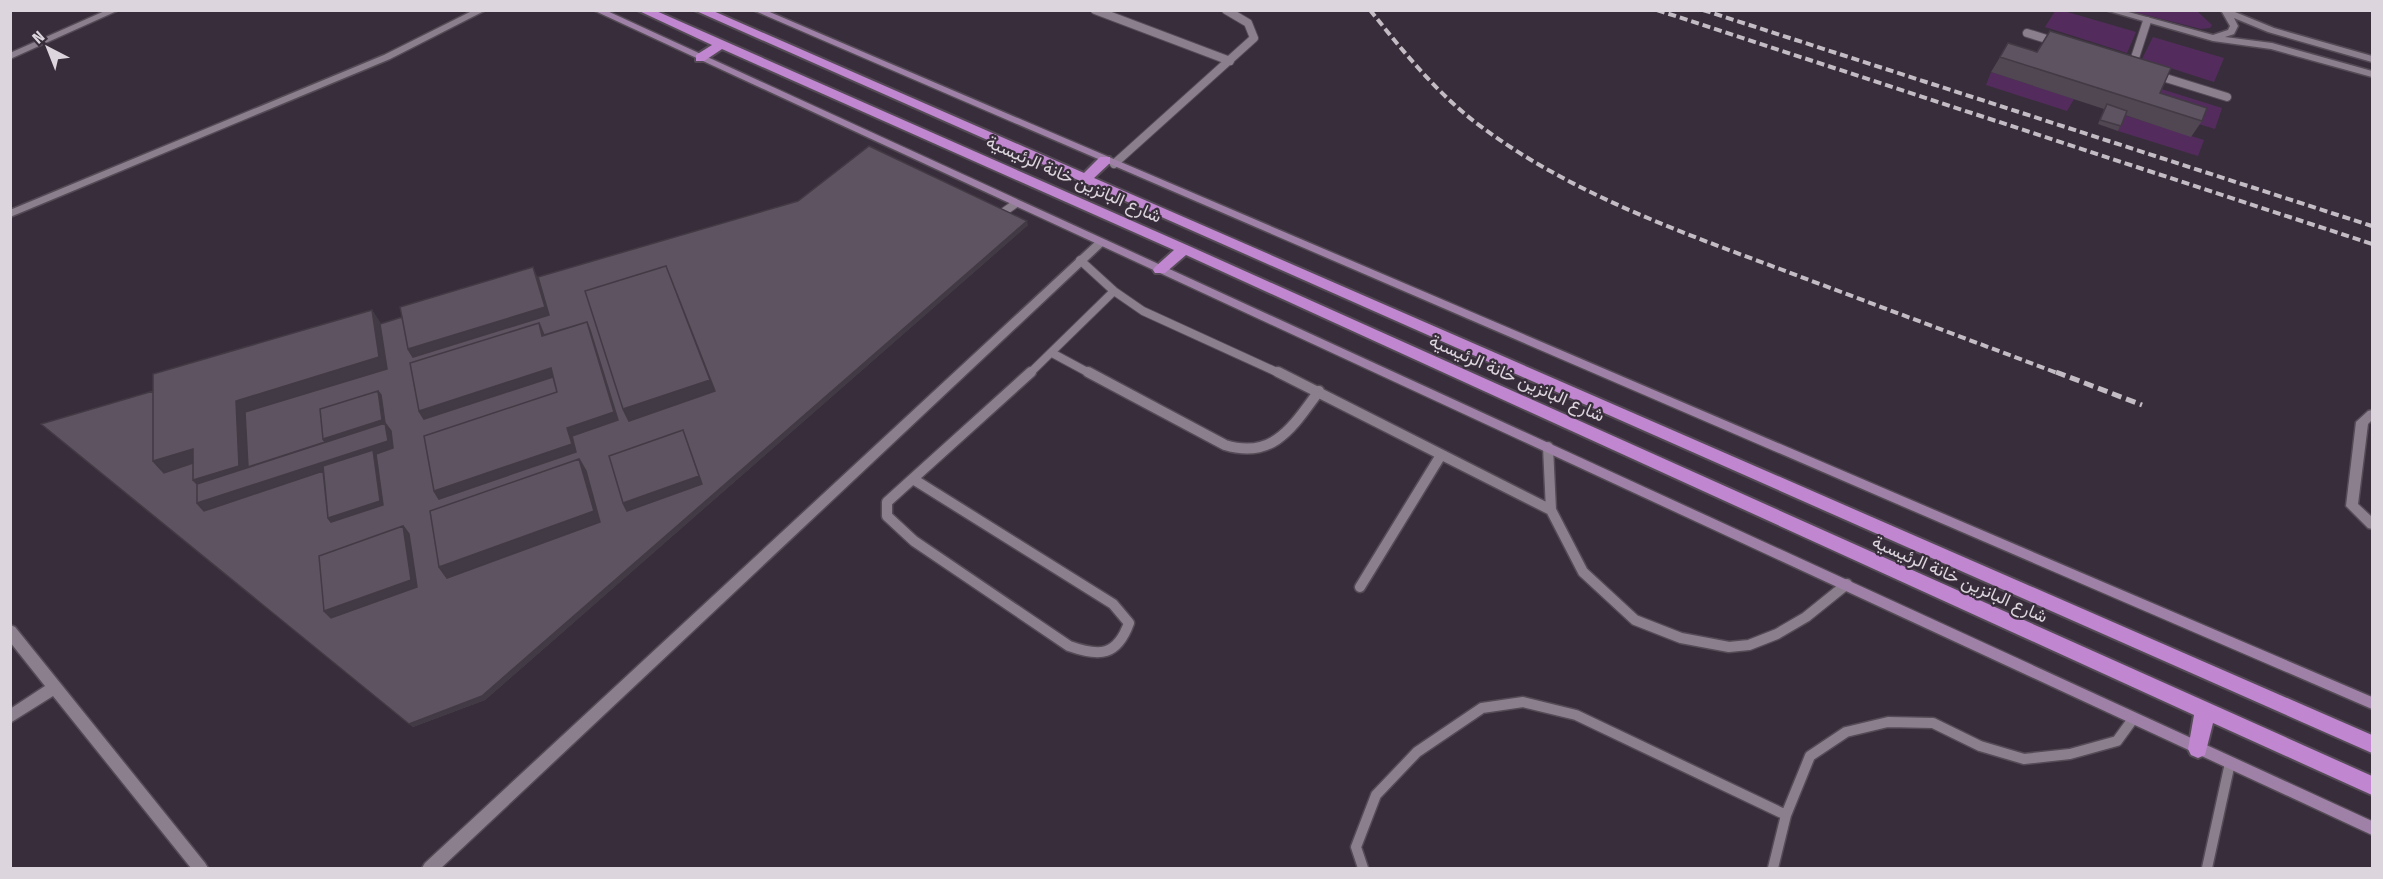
<svg xmlns="http://www.w3.org/2000/svg" width="2383" height="879" font-family="'Fira Sans Condensed',Vazirmatn,sans-serif">
<rect width="100%" height="100%" fill="#382e3b"/>
<!-- green -->
<path fill="#532c5d" d="M2055,11h9l72,21 -9,21 -82,-26z
M2130,11h67l15,14 -2,3 -9,1z
M2153,37l71,21 -10,24 -72,-23z
M1991,72l83,27 -7,12 -81,-26z
M2158,88l64,20 -7,21 -66,-20z
M2124,115l80,25 -6,16 -80,-25z"/>
<g fill="none" stroke-linecap="round" stroke-linejoin="round">
<defs>
<path id="service-far1" d="M1095,10l135,51
M2027,33l29,9
M2132,67l15,-46
M2156,75l71,22
M1114,164l140,-126 -6,-15 -22,-13
M998,216l17,-12
M1080,260l34,31 29,20 138,63
M1052,353l39,21
M1029,374l85,-83"/>
<path id="service" d="M1088,372l137,73c49,15 68,-19 94,-54
M1278,372l273,138
M1548,447l3,63 32,62 52,48 46,18 48,9 20,-2 28,-11 29,-17 41,-33
M913,479l200,125 16,19c-12,33 -29,34 -60,23l-155,-105 -27,-25v-14l144,-130
M1360,587l81,-132
M1363,868l-7,-21 20,-52 41,-43 65,-44 41,-6 53,13 210,100 24,-59 36,-24 42,-10 45,1 47,23 44,13 46,-5 47,-13 16,-22
M1773,868l13,-53
M2207,868l23,-105"/>
<path id="minor" d="M107,10h12l-109,49v-6z
M474,10h12l-96,49 -380,158v-7l374,-155z
M1100,240l4,1 1,2 -1,2 -663,623h-19l3,-5 671,-622z
M2372,410v10l-4,4 -10,80 14,13v12l-4,-1 -22,-22 10,-84 12,-11z
M10,625l5,2 190,236 3,5h-17l-138,-172 -43,27v-14l35,-23 -35,-44z"/>
<path id="tertiary" d="M2105,10h16l92,25 15,-5 2,-4 -8,-14 8,-2 44,18 98,28v6l-104,-30 -34,-14 4,8 -4,8 -9,3 47,6 100,28v6l-101,-28 -58,-8z"/>
<path id="secondary" d="M593,10h12l1767,811v14z
M753,10h12l1607,687v12z"/>
<path id="trunk" d="M637,10h17l535,236 1183,530v19l-159,-72 -8,32 -7,3 -7,-3 -3,-6 6,-34 -1008,-460 -21,18h-10l-2,-3 2,-3 19,-17 -452,-201 -18,12h-8v-6l16,-10z
M694,10h17l373,163 16,-16h10v6l-16,15 1278,557v18z"/>
</defs>
<!-- service-far1 casing -->
<use href="#service-far1" stroke="#544b56" stroke-width="10"/>
<!-- service casing -->
<use href="#service" stroke="#544b56" stroke-width="13"/>
<!-- minor casing -->
<use href="#minor" stroke="#544b56" stroke-width="3"/>
<!-- tertiary casing -->
<use href="#tertiary" stroke="#544b56" stroke-width="3"/>
<!-- secondary casing -->
<use href="#secondary" stroke="#544b56" stroke-width="3"/>
<!-- trunk casing -->
<use href="#trunk" stroke="#544b56" stroke-width="4"/>
<!-- service-far1 -->
<use href="#service-far1" stroke="#8b7f8e" stroke-width="8"/>
<!-- service -->
<use href="#service" stroke="#8b7f8e" stroke-width="10"/>
<!-- minor -->
<use href="#minor" fill="#8b7f8e" fill-rule="evenodd"/>
<!-- tertiary -->
<use href="#tertiary" fill="#8b7f8e" fill-rule="evenodd"/>
<!-- secondary -->
<use href="#secondary" fill="#9f81a7" fill-rule="evenodd"/>
<!-- trunk -->
<use href="#trunk" fill="#c086d0" fill-rule="evenodd"/>
<!-- rail-far1 -->
<path stroke="#c3bcc4" stroke-width="4" stroke-dasharray="8 4" stroke-linecap="butt" d="M1370,10c32,40 65,81 105,112 90,69 200,108 305,147 93,35 187,70 280,105
M1657,10l715,234
M1703,10l669,216"/>
<!-- rail -->
<path stroke="#c3bcc4" stroke-width="5" stroke-dasharray="10 5" stroke-linecap="butt" d="M2056,372l86,33"/>
</g>
<!-- wall -->
<path fill="#514753" d="M2037,52l123,41 42,28 -11,16 -66,-22 -7,16 -20,-7 6,-15 -113,-37 9,-15z
M1028,225l-543,475 -72,27 -372,-303 112,-33 219,-81 9,14 157,-47z"/>
<!-- shaded-wall -->
<path fill="#423a44" d="M1027,221l1,4 -543,475 -72,27 -4,-3z
M533,267l6,13 48,42 5,12 28,90 -42,32 -136,47 -8,-12 -7,-68 -8,-12 -3,-50 -8,-12z
M671,278l46,118 -86,29 -8,-16z
M372,310l10,15 8,48 -141,44 80,30 -6,-8 55,-48 5,8 11,36 2,18 -10,56 -51,17 -127,-11 -41,-38 -14,-16 40,-12 43,-48z
M685,438l19,50 -75,27 -6,-12z
M579,459l9,16 14,51 -152,56 -11,-15z
M403,526l9,12 9,53 -87,31 -10,-11z"/>
<!-- building -->
<path fill="#5e5361" stroke="#423a44" stroke-width="1.5" fill-rule="evenodd" d="M2050,31l121,37 -11,25 47,15 -5,13 -202,-64 8,-14 29,9z
M2107,104l20,7 -6,15 -21,-6z
M869,146l158,75 -545,475 -73,28 -368,-300 112,-33v70l11,12 29,-10v17l4,4v19l7,8 119,-40 5,47 3,4 52,-17 -7,-51 17,-6 -2,-17 -6,-8 -4,-28 -3,-4 -58,18 3,30 2,3 -77,25 -3,-55 142,-43 -7,-45 22,-7 6,32 5,8 136,-42 -11,-38 260,-76zM666,266l49,125 -86,30 -6,-12 -38,-118zM587,322l3,8 28,90 -46,16 4,16 -137,47 -5,-8 -10,-55 133,-44 -4,-15 -129,42 -5,-8 -9,-48 129,-40 5,12zM683,430l19,54 -75,27 -4,-8 -14,-47zM579,459l7,12 14,51 -153,56 -8,-11 -9,-56zM403,526l6,8 8,53 -86,31 -7,-7 -5,-55z
M666,266l44,114 -87,29 -38,-118z
M533,267l12,40 -137,42 -8,-42z
M372,310l7,47 -143,44 3,65 -46,14v-31l-40,12v-87z
M587,322l27,90 -47,16 5,16 -138,47 -10,-55 133,-44 -6,-24 -132,43 -9,-48 129,-40 3,13z
M378,391l4,29 -59,19 -3,-30z
M385,423l3,18 -191,62v-19z
M683,430l16,46 -76,27 -14,-47z
M373,450l7,51 -52,17 -5,-52z
M579,459l15,52 -155,56 -9,-56z
M403,526l8,54 -87,31 -5,-55z"/>
<g text-anchor="middle" dominant-baseline="central" stroke-width="4.5" stroke-linejoin="round" paint-order="stroke">
<!-- street labels -->
<g font-size="18" fill="#dcd5dd" stroke="#382e3b">
<text transform="translate(1074 179) rotate(24)">شارع البانزين خانة الرئيسية</text>
<text transform="translate(1517 378) rotate(24)">شارع البانزين خانة الرئيسية</text>
<text transform="translate(1960 579) rotate(24)">شارع البانزين خانة الرئيسية</text>
</g>
</g>
<!-- border -->
<rect width="2383" height="879" fill="none" stroke="#dcd5dd" stroke-width="24"/>
<!-- north arrow -->
<g transform="translate(48 48) rotate(318)" stroke="#382e3b" stroke-width="4.5" paint-order="stroke">
<path d="M0-4.5L10 22L0 15L-10 22Z" fill="#dcd5dd"/>
<text y="-9" font-size="16" font-weight="bold" text-anchor="middle" fill="#dcd5dd">N</text>
</g>
</svg>
